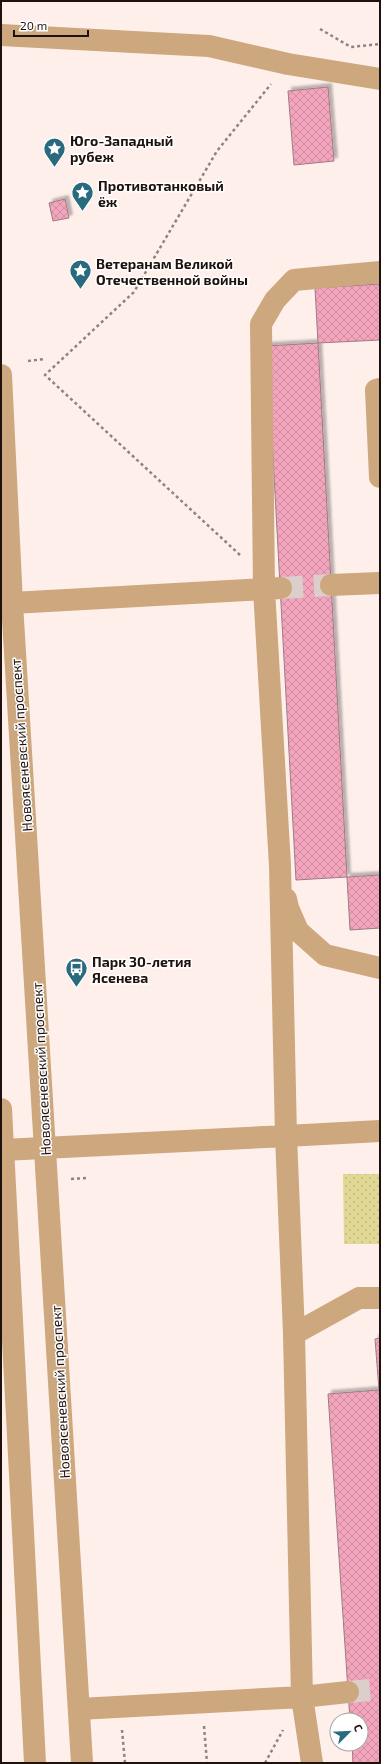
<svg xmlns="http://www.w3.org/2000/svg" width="381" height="1764" font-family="'Exo 2',sans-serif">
<defs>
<pattern id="park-dots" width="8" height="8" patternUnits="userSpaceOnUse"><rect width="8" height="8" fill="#e0d894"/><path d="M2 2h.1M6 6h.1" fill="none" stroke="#c0b87e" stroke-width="1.8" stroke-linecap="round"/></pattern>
<pattern id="building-cross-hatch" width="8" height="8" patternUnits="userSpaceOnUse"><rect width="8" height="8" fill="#f3a5bd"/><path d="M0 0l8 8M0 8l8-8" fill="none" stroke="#d08da1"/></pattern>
<filter id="shadow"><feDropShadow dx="3.5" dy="-3.5" stdDeviation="1" flood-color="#0004"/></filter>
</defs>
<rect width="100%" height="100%" fill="#feefeb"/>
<!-- park -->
<path fill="url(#park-dots)" d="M343,1174h37v70h-36z"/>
<!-- building -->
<path fill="url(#building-cross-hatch)" stroke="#9d7b85" filter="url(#shadow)" d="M328,87l6,74 -40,4 -6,-74z
M65,199l4,19 -16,3 -4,-18z
M380,284v56l-62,3 -3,-55z
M318,343l29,534 -51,3 -29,-534z
M380,875v53l-30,2 -3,-53z
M380,1338v52h-1l-4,-51z
M379,1390l1,20v353h-27l-1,-19h9v-24h-11l-22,-326z"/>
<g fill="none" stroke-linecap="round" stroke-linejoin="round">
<!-- minor-tunnel -->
<path stroke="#dcceca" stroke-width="22" stroke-dasharray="22 11" stroke-linecap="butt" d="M281,588l50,-3
M348,1692l32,-3"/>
<!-- path -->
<path stroke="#90827e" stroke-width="2.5" stroke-dasharray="3 3" stroke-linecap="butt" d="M320,29l31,18 29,-3
M28,361l16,-2
M240,555l-195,-180 89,-83 83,-141 54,-67
M71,1179l15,-1
M204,1726l3,37
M122,1730l3,33
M265,1763l18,-33"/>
<!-- minor -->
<path stroke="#cda77e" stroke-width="22" d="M1,35l208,11 79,18 92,15
M380,272l-86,8 -19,20 -14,24 3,265 16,277 6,270 94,-5
M1,375l11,228 70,1160
M380,389l-4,1 4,87
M331,585l49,-2
M12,603l269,-15
M286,899l2,9 10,23 27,24 55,13
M1,1109l34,654
M3,1150l283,-14 8,198 8,363 10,66
M294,1334l65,-36h21
M79,1709l223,-12 46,-5"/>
</g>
<!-- icons -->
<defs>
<symbol id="sight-pin" viewBox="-11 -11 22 30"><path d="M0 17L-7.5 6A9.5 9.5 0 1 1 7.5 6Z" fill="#296a7e" stroke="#fff"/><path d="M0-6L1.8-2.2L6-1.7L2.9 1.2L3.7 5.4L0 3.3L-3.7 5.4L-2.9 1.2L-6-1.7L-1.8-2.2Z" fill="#fff"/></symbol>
<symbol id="bus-pin" viewBox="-11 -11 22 30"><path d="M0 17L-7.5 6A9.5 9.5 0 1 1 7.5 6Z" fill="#296a7e" stroke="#fff"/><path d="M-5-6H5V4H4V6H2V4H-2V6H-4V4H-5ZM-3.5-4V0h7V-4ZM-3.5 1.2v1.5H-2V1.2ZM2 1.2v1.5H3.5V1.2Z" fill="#fff"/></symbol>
</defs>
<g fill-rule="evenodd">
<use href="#sight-pin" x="42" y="136" width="25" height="34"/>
<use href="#sight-pin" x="70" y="180" width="25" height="34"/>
<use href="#sight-pin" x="68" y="258" width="25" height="34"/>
<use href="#bus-pin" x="64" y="956" width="25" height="34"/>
</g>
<g text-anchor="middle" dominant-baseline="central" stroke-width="3" stroke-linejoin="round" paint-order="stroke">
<!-- poi labels -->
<g font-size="14" font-weight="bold" fill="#1e110e" stroke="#fff" text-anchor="start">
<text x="70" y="140">Юго-Западный<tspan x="70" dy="16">рубеж</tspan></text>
<text x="98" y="185">Противотанковый<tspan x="98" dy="16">ёж</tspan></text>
<text x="96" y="263">Ветеранам Великой<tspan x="96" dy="16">Отечественной войны</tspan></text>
<text x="92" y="961">Парк 30-летия<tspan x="92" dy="16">Ясенева</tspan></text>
</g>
<!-- street labels -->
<g font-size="14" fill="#1e110e" stroke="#fff">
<text transform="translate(21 745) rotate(-94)">Новоясеневский проспект</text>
<text transform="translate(41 1069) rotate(-93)">Новоясеневский проспект</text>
<text transform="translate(60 1392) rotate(-93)">Новоясеневский проспект</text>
</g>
</g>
<!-- border -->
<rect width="381" height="1764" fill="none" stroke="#1e110e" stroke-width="4"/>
<!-- north arrow -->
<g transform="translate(349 1732) rotate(66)"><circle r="19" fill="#ffffff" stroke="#a5a09f"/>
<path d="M0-3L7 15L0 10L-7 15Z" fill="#296a7e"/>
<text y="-6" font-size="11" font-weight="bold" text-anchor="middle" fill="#1e110e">С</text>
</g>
<!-- scale -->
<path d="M14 30v6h74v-6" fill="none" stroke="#1e110e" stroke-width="2"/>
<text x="20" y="30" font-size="12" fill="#1e110e" stroke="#ffffff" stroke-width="3" paint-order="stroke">20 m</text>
</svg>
